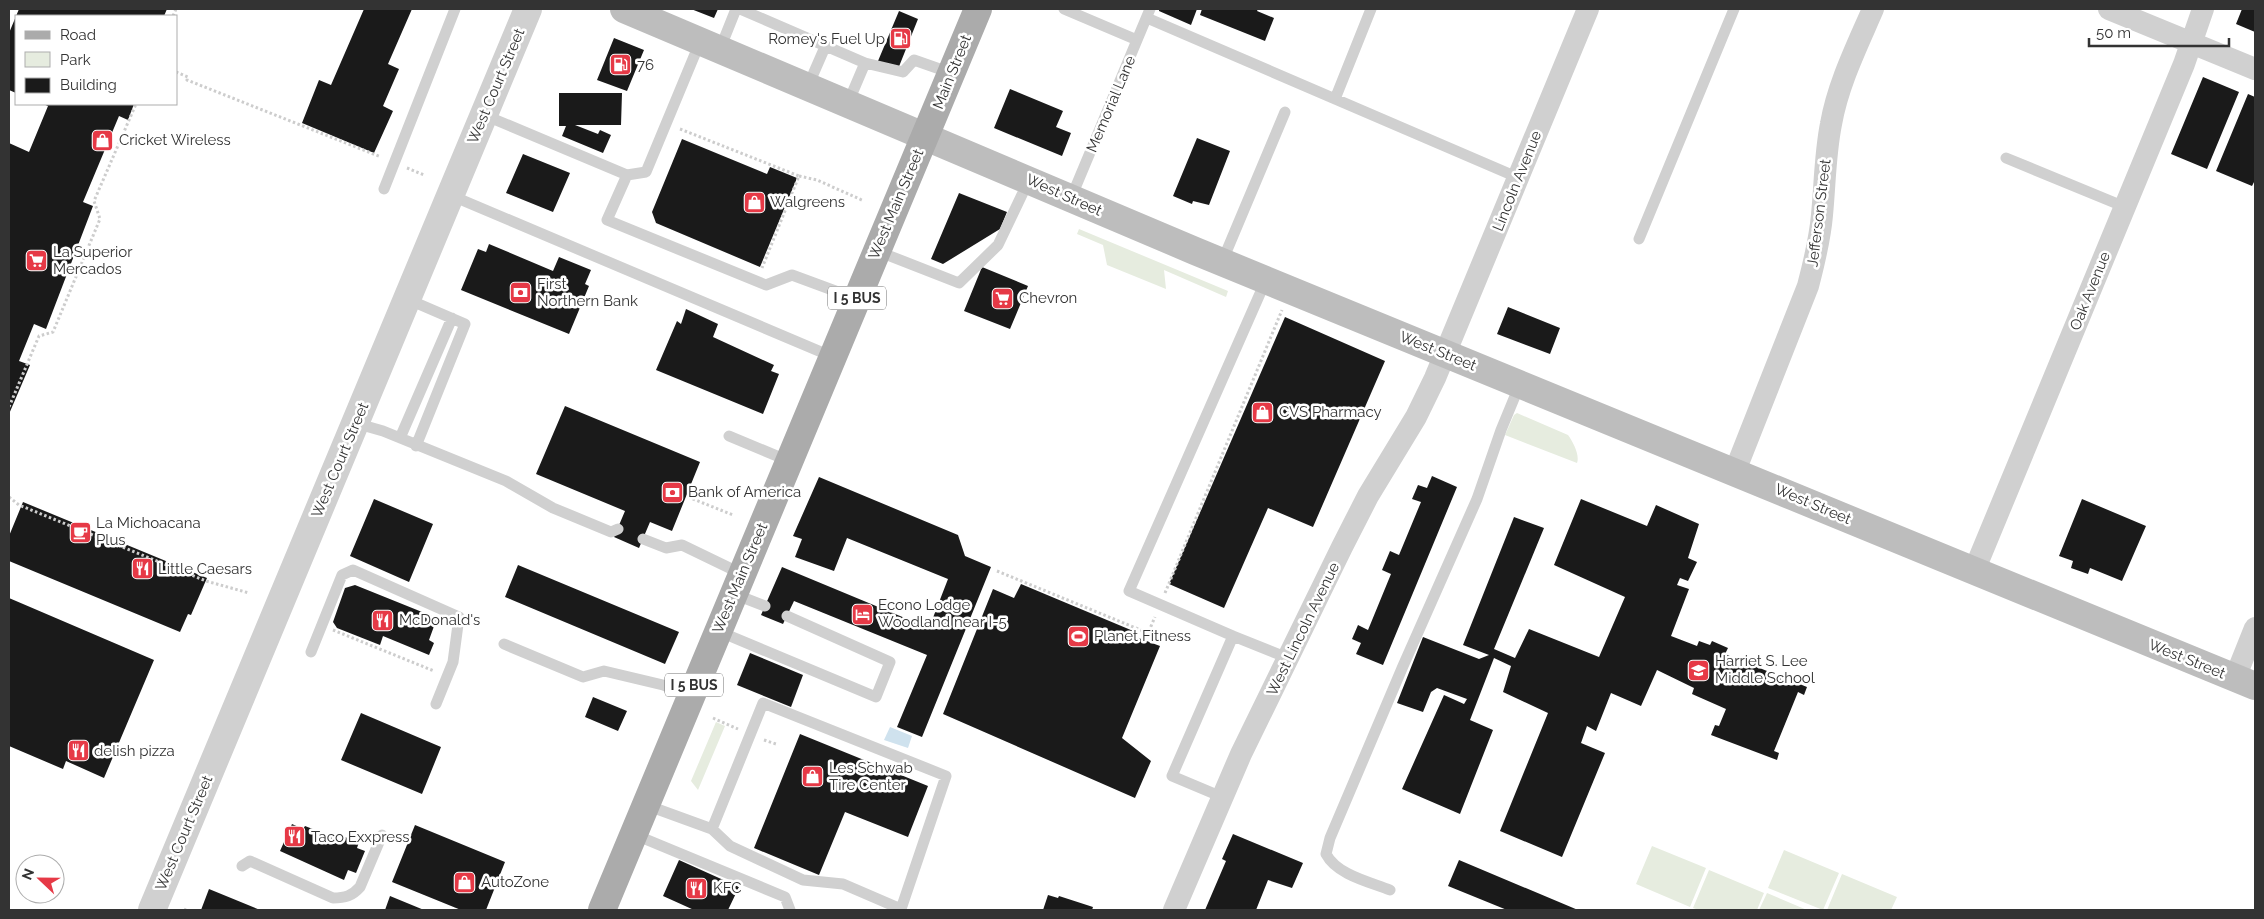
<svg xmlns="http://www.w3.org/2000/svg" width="2264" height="919" font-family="Raleway,sans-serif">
<rect width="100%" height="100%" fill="#fff"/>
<!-- green -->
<path fill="#e6ecdf" d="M1079,229l149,62 -2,6 -62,-27 2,19 -59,-24 -4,-20 -26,-11z
M1517,413l51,22c5,7 12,20 9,28l-72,-28 9,-20z
M716,722l9,4 -27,64 -7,-9z
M1652,846l54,22 -16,39 -54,-23z
M1784,850l55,23 -16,37 -55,-22z
M1709,870l55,23 -7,17h-58l-6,-2z
M1842,874l55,23 -6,13h-64z
M1767,893l40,17h-48z"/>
<!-- water -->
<path fill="#cfe2ee" d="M890,727l22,9 -4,12 -24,-8z"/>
<!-- building -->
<path fill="#1a1a1a" d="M19,9h148l-3,7h-148v77l-7,-3v-57z
M364,9h48l-24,55 11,5 -16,37 10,5 -19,42 -72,-30 17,-43 12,5z
M691,9h27l-4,9z
M1159,9h38l-6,16 -32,-14z
M1202,9h56l-1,2 17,7 -9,23 -65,-26z
M2242,9h13v23l-19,-8z
M899,11l19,8 -20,50 -20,-8z
M614,38l30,12 -17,41 -30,-11z
M2203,77l36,15 -32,77 -36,-15z
M1010,89l53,22 -7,16 15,6 -9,23 -68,-28z
M559,93h63l-1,32h-46l23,9 2,-4 11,5 -8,18 -41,-17 4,-10h-7z
M2248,94l7,3v83l-3,6 -36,-15z
M43,104h91l-6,16 -9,-4 -36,86 10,4 -47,123 -12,-5 -15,37 11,4 -21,49v-271l20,9 19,-46z
M1197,138l33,13 -21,54 -16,-4 -1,3 -19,-8z
M682,139l85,35 3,-7 27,11 -37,89 -104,-44 -4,-11z
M523,154l47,19 -17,39 -47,-19z
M959,193l48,19 -7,17 -57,35 -12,-5z
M489,244l64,27 6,-14 32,13 -6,14 4,2 -20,48 -108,-44 17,-41 8,3z
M982,267l46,19 -18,43 -46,-18z
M1508,307l52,21 -10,26 -53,-20z
M686,309l32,15 -5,13 61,28 -3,6 8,3 -16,40 -107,-44 21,-49 4,3z
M1285,317l100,44 -72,166 -45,-19 -44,100 -55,-24z
M565,406l135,56 -28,69 -22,-9 -11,26 -25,-11 11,-26 -89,-37z
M1432,476l25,11 -74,178 -27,-11 5,-11 -9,-4 6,-14 10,5 23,-56 -9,-4 8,-19 9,4 22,-53 -9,-3 6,-14 9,3z
M819,477l139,58 7,21 26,11 -69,170 -25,-10 30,-72 -133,-54 -11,23 -22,-9 21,-48 147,61 19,-49 -101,-41 -13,33 -39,-14 7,-18 -9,-3z
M374,499l59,25 -24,58 -59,-26z
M1581,499l66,27 9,-21 43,19 -11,34 9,4 -9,19 -8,-3 -3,7 12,4 -18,47 26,10 2,-5 11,4 2,-4 16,7 -3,6 82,33 -3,8 -6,-3 -24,59 5,2 -2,7 -66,-25 4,-10 4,1 7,-17 -34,-15 2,-6 -37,-18 -16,36 -30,-13 -15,38 -9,-5 -6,17 24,10 -43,104 -62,-26 48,-118 -45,-21 8,-26 -17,-8 -24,62 23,10 -33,84 -58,-25 42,-94 20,9 3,-5 -30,-11 -6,4 -8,20 -26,-9 26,-66 56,22 10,-4 -26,-10 51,-128 30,11 -50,121 21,9 14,-29 70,28 26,-60 -71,-32z
M2082,499l64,27 -24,55 -32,-13 -2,6 -17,-6 2,-7 -14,-5z
M23,502l184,76 -16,37 -3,-1 -8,18 -171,-71v-25z
M518,565l161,67 -14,32 -160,-67z
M1021,584l117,49 -2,4 24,9 -38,92 29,23 -16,37 -192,-84 50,-125 21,9z
M355,585l82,33 -8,22 5,3 -5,12 -46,-19 -3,9 -43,-17 -4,-6 12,-34z
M9,598l145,62 -50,118 -38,-17 -3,8 -54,-23z
M750,653l53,22 -12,32 -54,-22z
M593,697l34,14 -9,20 -33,-14z
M361,713l80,34 -19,47 -81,-34z
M800,734l128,52 -20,51 -63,-25 -26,63 -65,-27z
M292,824l11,5 2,-3 38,15 2,-4 14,5 -2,6 8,3 -9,22 -8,-3 -4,10 -64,-29z
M415,825l90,37 -19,48h-25l-69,-28z
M1233,834l70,29 -11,25 -24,-8 -12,30h-51l21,-49 -4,-2z
M679,860l60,27 -11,23h-34l-31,-14z
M1459,860l119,50h-71l-59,-24z
M209,889l51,21h-59z
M1048,895l10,3 1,-2 34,11 -1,3h-49z
M390,896l34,14h-39z"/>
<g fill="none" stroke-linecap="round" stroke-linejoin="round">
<!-- path -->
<path stroke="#cdcdcd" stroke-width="3" stroke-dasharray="2.5 2.5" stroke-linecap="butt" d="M173,16l3,-7
M176,72l12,5 -1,3 194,77
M680,129l119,47 -37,92
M407,168l17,7
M799,176l18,4 47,21
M9,407l30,-71 14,-4 47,-113 -6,-18 42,-97
M9,497l10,8 187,76 43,12
M688,497l45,18
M997,571l151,62 7,-16
M1165,593l117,-283
M333,630l101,41
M713,718l25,11
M764,740l12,4
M184,909l2,1"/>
<!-- service -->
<path stroke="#d0d0d0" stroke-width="11" d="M740,9l125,54 -17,40
M1064,9l73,31
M1147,18l372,160
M720,49l16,-40
M865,63l38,9 11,-12 37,13
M808,86l17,-39
M1335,99l36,-90
M484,115l143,60 19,-3 54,-130
M2006,158l119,49
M627,175l-20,45 159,65 26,-10 65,24
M384,189l71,-180
M450,195l383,162
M1071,198l79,-189
M1639,239l95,-230
M877,251l82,32 39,-38 31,-65
M1222,262l63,-150
M407,299l58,25 -49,122
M355,423l28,8 123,50 47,27 58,24 7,-3
M729,436l60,25
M400,438l52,-120
M643,539l23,9 16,-3 60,29
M734,594l31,12
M718,631l158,66 14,-35 -103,-46
M1233,636l-104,-45 137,-311
M504,644l79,33 21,-6 59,14 27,11
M311,652l31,-77 11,-5 106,47 -6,45 -17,42
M1222,797l-50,-21 61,-140 55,22
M646,805l66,24 18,17 73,34 40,4 58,25 45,-133 -183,-73 -51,126
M633,834l152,63 5,13
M242,866l8,-5 83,37c12,0 19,-2 27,-11l22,-52
M1390,890c-20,-8 -53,-15 -64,-36l4,-16 73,-172 74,-167 24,-69 19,-46"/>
<!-- minor -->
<path stroke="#d0d0d0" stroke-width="22" d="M2109,9l146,60
M1735,471l73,-185c6,-23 12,-47 14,-71 3,-31 3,-61 9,-91 7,-40 26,-78 42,-115
M1974,571l210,-507 19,-55
M2235,678l20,-50
M1174,910l67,-156 101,-207 26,-51 48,-79 19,-39 153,-369"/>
<!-- tertiary -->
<path stroke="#d0d0d0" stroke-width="28" d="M152,910l376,-901"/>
<!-- secondary -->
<path stroke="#bdbdbd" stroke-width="28" d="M624,9l571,242 1060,435"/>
<!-- primary -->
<path stroke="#ababab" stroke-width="28" d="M602,910l376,-901"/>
</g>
<!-- icons -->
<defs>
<symbol id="fuel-square" viewBox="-11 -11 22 22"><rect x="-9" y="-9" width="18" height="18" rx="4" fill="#e63946" stroke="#fff"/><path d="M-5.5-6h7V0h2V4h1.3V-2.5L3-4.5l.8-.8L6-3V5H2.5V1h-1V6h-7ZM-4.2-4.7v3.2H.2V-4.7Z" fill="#fff"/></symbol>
<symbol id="shop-square" viewBox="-11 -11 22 22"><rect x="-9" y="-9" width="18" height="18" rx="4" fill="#e63946" stroke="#fff"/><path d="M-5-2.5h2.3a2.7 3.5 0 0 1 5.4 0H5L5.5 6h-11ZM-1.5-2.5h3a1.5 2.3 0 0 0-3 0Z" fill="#fff"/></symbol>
<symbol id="supermarket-square" viewBox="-11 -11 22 22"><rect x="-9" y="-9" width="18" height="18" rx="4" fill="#e63946" stroke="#fff"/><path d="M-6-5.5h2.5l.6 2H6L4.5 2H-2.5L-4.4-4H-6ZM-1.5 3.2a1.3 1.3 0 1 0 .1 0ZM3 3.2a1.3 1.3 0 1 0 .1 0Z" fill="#fff"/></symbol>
<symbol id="bank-square" viewBox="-11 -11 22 22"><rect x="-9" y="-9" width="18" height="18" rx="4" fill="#e63946" stroke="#fff"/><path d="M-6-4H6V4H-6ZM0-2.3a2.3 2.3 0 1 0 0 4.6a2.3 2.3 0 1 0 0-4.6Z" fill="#fff"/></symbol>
<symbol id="cafe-square" viewBox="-11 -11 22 22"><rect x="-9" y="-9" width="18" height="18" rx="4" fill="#e63946" stroke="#fff"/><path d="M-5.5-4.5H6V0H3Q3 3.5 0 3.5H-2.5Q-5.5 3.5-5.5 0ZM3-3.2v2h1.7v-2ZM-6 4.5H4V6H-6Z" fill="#fff"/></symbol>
<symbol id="restaurant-square" viewBox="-11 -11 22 22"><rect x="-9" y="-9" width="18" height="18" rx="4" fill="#e63946" stroke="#fff"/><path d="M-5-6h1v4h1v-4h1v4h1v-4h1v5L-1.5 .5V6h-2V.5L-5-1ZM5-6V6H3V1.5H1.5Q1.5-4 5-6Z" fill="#fff"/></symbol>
<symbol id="hotel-square" viewBox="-11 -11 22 22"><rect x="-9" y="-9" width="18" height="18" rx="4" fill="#e63946" stroke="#fff"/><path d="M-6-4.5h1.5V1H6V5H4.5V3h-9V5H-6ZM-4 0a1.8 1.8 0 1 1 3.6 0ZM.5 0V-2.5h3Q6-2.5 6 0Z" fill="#fff"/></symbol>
<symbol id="stadium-square" viewBox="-11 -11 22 22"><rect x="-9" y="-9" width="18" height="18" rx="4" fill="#e63946" stroke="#fff"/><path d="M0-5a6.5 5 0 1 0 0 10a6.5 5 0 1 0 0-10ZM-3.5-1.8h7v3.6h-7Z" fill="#fff"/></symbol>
<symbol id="school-square" viewBox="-11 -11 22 22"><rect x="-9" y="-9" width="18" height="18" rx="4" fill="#e63946" stroke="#fff"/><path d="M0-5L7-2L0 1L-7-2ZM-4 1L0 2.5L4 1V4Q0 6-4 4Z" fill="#fff"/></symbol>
</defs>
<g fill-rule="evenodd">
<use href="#fuel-square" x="888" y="26" width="25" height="25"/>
<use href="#fuel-square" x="608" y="52" width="25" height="25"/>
<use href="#shop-square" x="90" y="128" width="25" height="25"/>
<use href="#shop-square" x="742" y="190" width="25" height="25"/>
<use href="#supermarket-square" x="24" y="248" width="25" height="25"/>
<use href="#bank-square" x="508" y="280" width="25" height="25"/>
<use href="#supermarket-square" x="990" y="286" width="25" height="25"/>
<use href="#shop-square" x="1250" y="400" width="25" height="25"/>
<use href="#bank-square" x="660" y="480" width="25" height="25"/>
<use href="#cafe-square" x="68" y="520" width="25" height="25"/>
<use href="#restaurant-square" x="130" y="556" width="25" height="25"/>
<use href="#hotel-square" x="850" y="602" width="25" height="25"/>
<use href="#restaurant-square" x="370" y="608" width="25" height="25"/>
<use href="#stadium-square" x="1066" y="624" width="25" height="25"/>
<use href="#school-square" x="1686" y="658" width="25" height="25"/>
<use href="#restaurant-square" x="66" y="738" width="25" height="25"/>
<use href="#shop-square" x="800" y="764" width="25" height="25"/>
<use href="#restaurant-square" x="282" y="824" width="25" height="25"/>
<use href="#shop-square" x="452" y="870" width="25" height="25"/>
<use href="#restaurant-square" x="684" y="876" width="25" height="25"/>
</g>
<g text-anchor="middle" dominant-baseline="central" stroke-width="5" stroke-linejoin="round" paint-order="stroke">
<!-- shield labels -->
<g fill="#fff" stroke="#707070" stroke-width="1">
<rect x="828" y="286.5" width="58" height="23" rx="4"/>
<rect x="665" y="673.5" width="58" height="23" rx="4"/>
</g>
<g font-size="14" font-weight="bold" fill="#333">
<text x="857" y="298">I 5 BUS</text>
<text x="694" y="685">I 5 BUS</text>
</g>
<!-- poi labels -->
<g font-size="15" fill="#333" stroke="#fff" text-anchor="start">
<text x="885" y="39" text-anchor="end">Romey's Fuel Up</text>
<text x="637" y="65">76</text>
<text x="119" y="140">Cricket Wireless</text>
<text x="770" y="202">Walgreens</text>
<text x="53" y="252">La Superior<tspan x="53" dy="17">Mercados</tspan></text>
<text x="537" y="284">First<tspan x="537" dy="17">Northern Bank</tspan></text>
<text x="1019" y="298">Chevron</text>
<text x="1279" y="412">CVS Pharmacy</text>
<text x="688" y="492">Bank of America</text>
<text x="96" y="523">La Michoacana<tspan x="96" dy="17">Plus</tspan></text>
<text x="158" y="569">Little Caesars</text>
<text x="878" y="605">Econo Lodge<tspan x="878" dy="17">Woodland near I-5</tspan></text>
<text x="399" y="620">McDonald's</text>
<text x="1094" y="636">Planet Fitness</text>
<text x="1715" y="661">Harriet S. Lee<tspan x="1715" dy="17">Middle School</tspan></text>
<text x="94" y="751">delish pizza</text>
<text x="829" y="768">Les Schwab<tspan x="829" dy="17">Tire Center</tspan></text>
<text x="311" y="837">Taco Exxpress</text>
<text x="481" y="882">AutoZone</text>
<text x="713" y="888">KFC</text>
</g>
<!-- street labels -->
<g font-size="15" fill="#333" stroke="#fff">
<text transform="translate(952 72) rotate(-68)">Main Street</text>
<text transform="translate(496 86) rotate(-67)">West Court Street</text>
<text transform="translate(1111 104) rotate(-67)">Memorial Lane</text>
<text transform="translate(1517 181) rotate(-68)">Lincoln Avenue</text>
<text transform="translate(1064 195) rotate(24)">West Street</text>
<text transform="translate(896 204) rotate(-67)">West Main Street</text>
<text transform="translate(1819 213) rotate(-83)">Jefferson Street</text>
<text transform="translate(2090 291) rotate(-68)">Oak Avenue</text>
<text transform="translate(1438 351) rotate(22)">West Street</text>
<text transform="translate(340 460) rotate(-67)">West Court Street</text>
<text transform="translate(1813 504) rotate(23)">West Street</text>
<text transform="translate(740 578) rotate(-67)">West Main Street</text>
<text transform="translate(1303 629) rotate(-64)">West Lincoln Avenue</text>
<text transform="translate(2187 659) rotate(22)">West Street</text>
<text transform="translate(184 833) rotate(-67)">West Court Street</text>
</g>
</g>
<!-- border -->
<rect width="2264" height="919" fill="none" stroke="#333333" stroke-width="20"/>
<!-- legend -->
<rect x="15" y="15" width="162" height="90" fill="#ffffff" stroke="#adadad"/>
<rect x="25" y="31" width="25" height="8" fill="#ababab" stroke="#adadad"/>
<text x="60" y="40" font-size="15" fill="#333333">Road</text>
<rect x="25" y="52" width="25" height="15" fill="#e6ecdf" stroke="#adadad"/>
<text x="60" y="65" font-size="15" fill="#333333">Park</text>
<rect x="25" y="78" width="25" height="15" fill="#1a1a1a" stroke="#adadad"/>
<text x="60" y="90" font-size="15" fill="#333333">Building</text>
<!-- north arrow -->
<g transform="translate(40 879) rotate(292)"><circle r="24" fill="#ffffff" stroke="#adadad"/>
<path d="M0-4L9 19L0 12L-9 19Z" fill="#e63946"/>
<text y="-8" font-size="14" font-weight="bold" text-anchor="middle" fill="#333333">N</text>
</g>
<!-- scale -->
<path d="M2089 38v8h140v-8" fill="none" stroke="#333333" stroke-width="2.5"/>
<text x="2096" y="38" font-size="15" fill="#333333" stroke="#ffffff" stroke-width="4" paint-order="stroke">50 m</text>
</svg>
